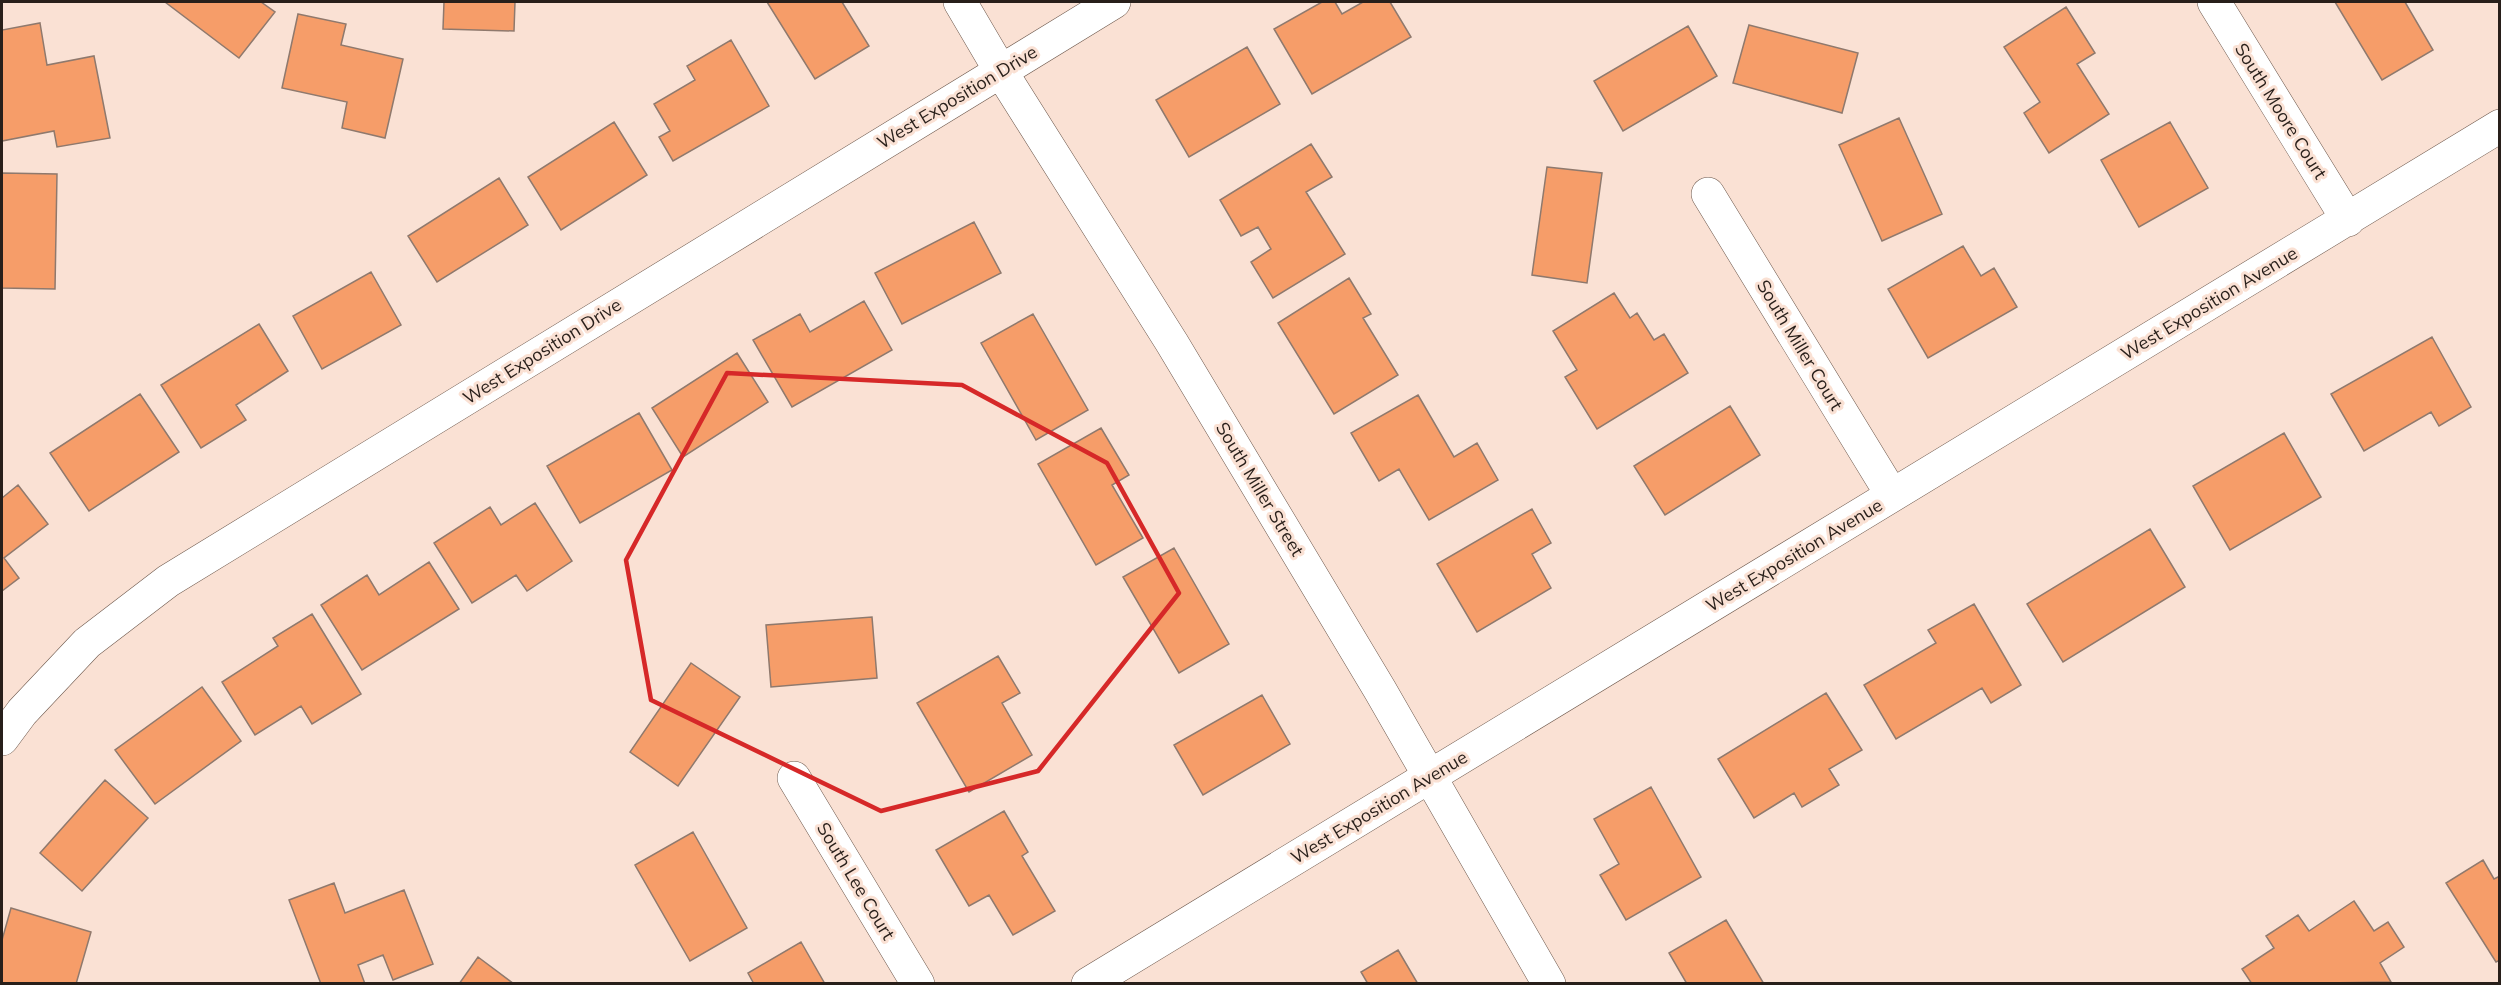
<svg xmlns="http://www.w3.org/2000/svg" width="2501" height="985" font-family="Mulish,sans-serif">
<rect width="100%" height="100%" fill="#fae1d4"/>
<!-- building -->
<path fill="#f69d69" stroke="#8f796d" stroke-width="1.5" d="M165,2h96l14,10 -36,46z
M444,2h71l-1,29 -71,-2z
M767,2h75l27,44 -54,33z
M1322,2h13l7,12 21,-12h27l21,35 -99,57 -38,-65z
M2335,2h70l28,48 -51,30z
M2066,7l29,46 -18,11 32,50 -60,39 -25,-40 16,-11 -36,-55z
M298,14l48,10 -5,21 62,14 -18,79 -43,-10 5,-26 -65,-14z
M40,23l7,42 47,-9 16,82 -53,9 -3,-16 -52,10v-111z
M1749,25l109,28 -16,60 -109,-30z
M1688,26l29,50 -94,55 -29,-50z
M731,40l38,66 -96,55 -14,-24 11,-6 -16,-27 41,-24 -8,-14z
M1247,47l33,57 -91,53 -33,-57z
M1899,118l43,96 -60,27 -43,-96z
M614,122l33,53 -86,55 -33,-53z
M2170,122l38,66 -69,39 -38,-67z
M1311,144l21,33 -26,15 39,62 -72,44 -22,-36 20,-13 -13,-22 -17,9 -21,-36z
M1547,167l55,6 -15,110 -55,-8z
M2,173l55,1 -2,115 -53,-1z
M499,178l29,47 -91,57 -29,-46z
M974,222l27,51 -99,51 -27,-51z
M1963,246l18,30 13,-8 23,39 -89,51 -40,-69z
M371,272l30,53 -79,44 -29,-53z
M1349,278l22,36 -8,4 35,57 -64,39 -56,-91z
M1614,293l16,25 7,-5 17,27 10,-6 24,39 -91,56 -32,-52 12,-7 -24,-39z
M864,301l28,49 -100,57 -39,-67 47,-26 10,18z
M1033,314l55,96 -52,30 -55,-97z
M259,324l29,47 -52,34 10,15 -45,28 -40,-63z
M2432,337l39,70 -32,19 -8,-14 -67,39 -33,-57z
M737,353l31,49 -85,55 -31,-49z
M140,394l39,58 -90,59 -39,-58z
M1418,395l36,62 23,-14 21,37 -69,40 -30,-51 -20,12 -28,-48z
M1730,406l30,49 -95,60 -31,-49z
M639,413l33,57 -92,53 -33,-57z
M1101,428l28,47 -17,10 31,53 -47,27 -58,-101z
M2284,433l37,64 -91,53 -37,-64z
M18,485l30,39 -44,34 15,20 -17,13v-93z
M535,503l37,58 -45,30 -11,-16 -44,28 -38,-60 56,-36 11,18z
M1532,509l19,34 -19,11 19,34 -74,44 -40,-68z
M2150,529l35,58 -122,75 -36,-58z
M1174,548l55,96 -50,29 -56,-96z
M429,562l30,47 -97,61 -41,-65 46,-30 12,20z
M1974,604l47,81 -30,18 -9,-15 -86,51 -32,-54 72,-42 -8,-13z
M312,614l49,80 -49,30 -11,-18 -46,29 -33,-53 56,-36 -5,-8z
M872,617l5,61 -106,9 -5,-62z
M998,656l22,37 -18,10 30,52 -63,37 -52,-89z
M691,663l49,34 -62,89 -48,-34z
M202,687l39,54 -86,63 -40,-54z
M1826,693l36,57 -33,19 10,16 -37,22 -8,-14 -40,25 -36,-59z
M1262,695l28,49 -87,51 -29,-50z
M105,780l43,38 -66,73 -42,-38z
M1651,787l50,90 -75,43 -26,-45 19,-11 -25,-45z
M1004,811l24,41 -6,4 33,55 -42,24 -24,-40 -20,11 -33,-56z
M693,832l54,96 -57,33 -55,-96z
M2483,860l11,19 6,-3v84l-4,2 -50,-79z
M334,883l11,30 59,-23 29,74 -40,16 -10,-25 -25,10 7,19h-44l-32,-84z
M2354,901l20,30 14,-9 16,25 -24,16 11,19 -139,2 -10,-15 32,-21 -8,-12 32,-21 11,16z
M11,908l80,24 -15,52h-74v-44z
M1726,920l38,64h-77l-18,-31z
M801,942l24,42h-71l-6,-11z
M1398,950l20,34h-50l-7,-12z
M478,957l36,27h-55z"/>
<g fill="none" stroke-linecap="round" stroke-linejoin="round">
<defs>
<path id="minor" d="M960,2l40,68 172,273 208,347 169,294
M2214,2l134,218
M1708,194l184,301
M2,739l20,-27 65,-69 81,-62 946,-579
M794,778l124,206
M1088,984l1412,-858"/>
</defs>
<!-- minor casing -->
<use href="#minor" stroke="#6e594d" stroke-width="34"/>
<!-- minor -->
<use href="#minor" stroke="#fff" stroke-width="33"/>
</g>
<!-- marked area -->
<path fill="none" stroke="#d62828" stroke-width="4.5" stroke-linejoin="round" d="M727,373l235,12 145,78 72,130 -141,178 -157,40 -230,-111 -25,-140z"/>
<g text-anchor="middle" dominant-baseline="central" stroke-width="6" stroke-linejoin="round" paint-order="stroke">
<!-- street labels -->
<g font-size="18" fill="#281f1a" stroke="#fae1d4">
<text transform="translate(957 97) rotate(-31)">West Exposition Drive</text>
<text transform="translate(2281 111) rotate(58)">South Moore Court</text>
<text transform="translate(2209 303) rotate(-31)">West Exposition Avenue</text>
<text transform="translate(1800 345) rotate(59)">South Miller Court</text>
<text transform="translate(542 351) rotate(-32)">West Exposition Drive</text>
<text transform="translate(1260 489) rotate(59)">South Miller Street</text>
<text transform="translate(1794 555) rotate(-31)">West Exposition Avenue</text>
<text transform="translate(1379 807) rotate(-31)">West Exposition Avenue</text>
<text transform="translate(856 881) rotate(59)">South Lee Court</text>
</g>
</g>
<!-- border -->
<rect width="2501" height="985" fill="none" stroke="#281f1a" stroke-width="6"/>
</svg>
